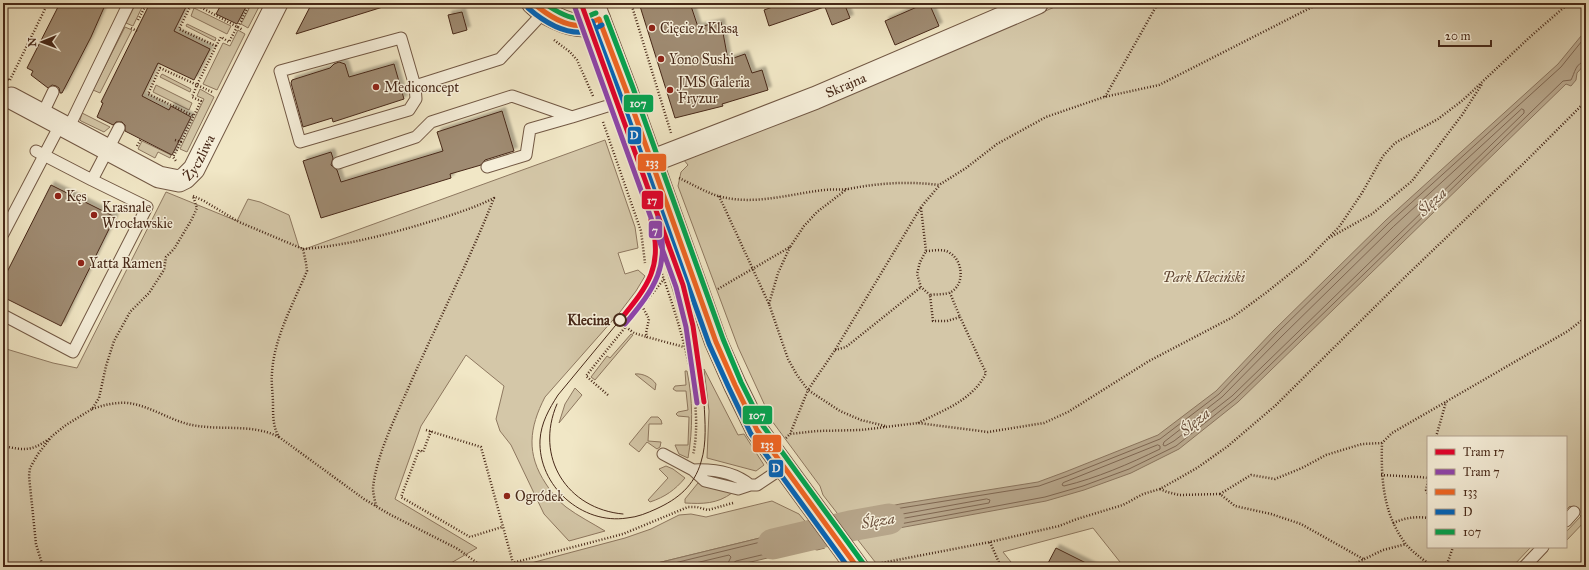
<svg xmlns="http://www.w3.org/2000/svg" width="1589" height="570" font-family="'IM FELL Great Primer',serif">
<defs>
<filter id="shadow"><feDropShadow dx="3.5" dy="-3.5" stdDeviation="1" flood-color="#0004"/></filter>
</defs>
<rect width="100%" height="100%" fill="#f1e7c6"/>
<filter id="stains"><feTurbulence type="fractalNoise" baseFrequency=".005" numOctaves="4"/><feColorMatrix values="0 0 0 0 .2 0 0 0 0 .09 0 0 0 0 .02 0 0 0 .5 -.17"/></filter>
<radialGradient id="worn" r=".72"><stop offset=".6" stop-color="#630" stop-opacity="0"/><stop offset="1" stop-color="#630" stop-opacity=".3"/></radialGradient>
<!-- green -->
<path fill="#d4c7a8" stroke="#8e7860" d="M136,3h8l-11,23 -7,-3z
M252,3h9l-13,25 -7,-4z
M1064,3h522v517l-20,21v-9l15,-16 -11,-10 -4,4v-73h-138v110h103l-19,20h-388l-31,-39 -90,24 12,15h-136l-56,-72 -3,-9 -48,-65 -34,-74 -60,-161 3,-14 7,-7 -5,-6 138,-52z
M194,8l37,18 -4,8 -36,-18z
M187,24l29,14 -1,3 -29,-15z
M125,27l7,3 -32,63 -7,-3z
M238,30l7,4 -28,56 -14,-6 20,-41 7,3z
M162,74l29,15 -1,3 -30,-15z
M156,85l36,18 -3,7 -36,-18z
M200,89l14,8 -27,55 -7,-3 24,-50 -7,-3z
M82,113l28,14 -6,5 -23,-11 -1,-1z
M605,140l30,87 3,21 -20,5 7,21 13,-4 7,6 -9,15 -16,21 -75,85c-16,31 -19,57 1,87 5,8 12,17 20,23 12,9 26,16 39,24l-36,10 -25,-27 -33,-69 -11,-14 -4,-12 8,-33 -38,-31 -45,71 -26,73 82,49 -33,19h-415l-26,-3v-216l50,15 24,5 89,-176 71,29 11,-22 12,3 29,13 10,32 6,2z
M142,141l29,14 -1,3 -12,-6 -3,6 -17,-9z
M667,253l18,53 6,36 -2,1 -24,-78 -6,-6 1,-4z
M631,334l2,1 -38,45 -4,-3 16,-21 3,2z
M704,369l34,66 6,-1 20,31 -8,6 -49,-13 2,-47z
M685,371h2c6,29 6,58 1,87l-9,-4 -4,-9h13v-1l1,-27 -11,-1 -2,-2 2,-2 10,-2 -2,-19h-10l-3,-2 2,-3 11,-1z
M635,374c8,-1 17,4 21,10l-1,6z
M575,388l7,7 -23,28 6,-19z
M651,417h7l3,3 1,4h-13l-1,17 13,1 -1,5 -3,2 -10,-7 -8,10 -10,-8z
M666,466l7,3 12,9c-10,12 -20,19 -35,24l-2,-2 20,-22 -9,-9z
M698,483l34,10c-15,11 -29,11 -47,10v-4z
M772,501l27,13 10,12 -168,41h-125l109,-29 26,-9 28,-14 12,-1 15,3z"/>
<!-- water -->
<path fill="#b7a68b" stroke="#8a745d" d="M1586,30v33l-9,10 -1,7 -5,6 -5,-2 -328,318 -59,47 -48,24 -47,17 -38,11 -185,34 -6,2 -15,-20 60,-13 138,-22 27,-10 93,-37 58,-44 58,-61 112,-110 172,-156z
M809,526l16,22 -8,2 -8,-2 -79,19h-89z"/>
<!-- pier -->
<path fill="#f1e7c6" d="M808,524l2,1 17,22 -1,3z"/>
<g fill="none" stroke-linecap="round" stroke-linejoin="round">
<!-- shore -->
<path stroke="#7f6752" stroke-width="1" d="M1586,36l-25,31 -172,156 -112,110 -58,61 -59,45 -93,37 -28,10 -138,22 -51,11 -2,3 9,10 188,-35 38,-11 46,-17 47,-23 59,-47 328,-318 8,-1c4,-7 4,-17 15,-19
M1522,109l2,1v3l-292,283 -58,45 -9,5 -2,-1 1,-3 58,-45 59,-60 112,-110z
M1158,445l2,1v3c-31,15 -63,29 -96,37l-2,-1 1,-2z
M987,499l3,1 -1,3 -123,22 -3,-2 2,-2z
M658,567l148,-36 10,11 -2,3 -6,-1 -72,17 -3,2 -1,4
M679,567l50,-12 2,2 -3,6 -1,4"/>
<!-- river -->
<path stroke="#b7a68b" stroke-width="31" d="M773,544l77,-18 39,-7"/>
</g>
<!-- building -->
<path fill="#9f8b72" stroke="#472818" filter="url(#shadow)" d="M60,3h46l-15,34 -29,56h-2l-1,-5 -3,-2 -4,-1 -4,3 -17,-13 2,-4 -6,-3z
M150,3h38l-14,28 36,18 -16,31 -36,-17 -16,33 27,14 2,-4 20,11 -19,38 -47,-24v-6l-3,-3h-6l-3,3 -16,-8 6,-14 -2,-1z
M222,3h26l-11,21 -21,-10z
M312,3h73l1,3 -90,28z
M639,3h51l8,24 23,-5 7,38 17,-6 7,19 10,-3 6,20 -46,14 1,2 -48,12z
M784,3h46v2l-61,21 -5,-16z
M836,3h8l6,15 -18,7 -7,-18z
M926,3h3l10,23 -44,19 -10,-24z
M462,12l5,18 -14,4 -5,-19z
M339,62l6,2 4,13 45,-13 10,35 -71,23 -1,-4 -29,9 -12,-44 1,-3 38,-12 4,-4z
M502,111l12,40 -29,9 -4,5 -31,9 1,4 -130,40 -18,-57 28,-9 2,6 -2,7 6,5 4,12 102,-31 -6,-19z
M51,185l64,32 -54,109 -58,-29v-17z
M1056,548l38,19h-48z"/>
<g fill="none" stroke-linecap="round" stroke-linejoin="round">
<defs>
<path id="service" d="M415,86l1,13 -7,11 -109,32 -20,-71 121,-33 14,48 85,-27 44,-47
M42,115l11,-23
M68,129l61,-126
M36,151l56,29
M338,163l78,-26 15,-15 81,-26 60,21 58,-18
M487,167l39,-12 4,-26 42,-12
M3,234l57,-109
M3,315l70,37 74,-145 -55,-27 27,-52
M663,454l30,16 12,11 33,8 12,-4h7l27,-18
M693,470c20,-1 41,2 57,15
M1566,521l8,-9
M1524,567l19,-20"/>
<g id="minor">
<path id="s1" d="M11,98l148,79 20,4 6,-3 9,-9 83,-166"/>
</g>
<g id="tertiary">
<path d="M533,3c10,10 36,24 51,22 5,-1 10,-4 15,-6"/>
<path d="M593,3l33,87 90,252 19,43 22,45 100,137"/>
<path id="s2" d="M652,161l163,-63 222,-95"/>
</g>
</defs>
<!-- service casing -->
<use href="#service" stroke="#725844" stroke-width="13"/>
<!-- minor casing -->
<use href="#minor" stroke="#725844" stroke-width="23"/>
<!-- tertiary casing -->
<use href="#tertiary" stroke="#725844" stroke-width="24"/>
<!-- path -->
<path stroke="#472818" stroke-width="2.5" stroke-dasharray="1 2" stroke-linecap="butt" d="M192,3l-13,26 37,17 -19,39 -37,-17 -12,26 46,22
M193,3l50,27
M631,3l40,130
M138,20l9,-17
M238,27l12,-24
M131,28l6,3
M554,40l16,12 7,8 16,36
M216,46l5,-9 8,5 8,-15
M3,76l6,4
M10,80l38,-77
M1105,97l53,-94
M603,122l38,109 4,32
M175,140l6,2 -8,15 3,4
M181,142l20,-41 -9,-4 5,-12 15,7
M137,146l4,-7
M679,178c13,6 26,14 39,18 36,10 71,-2 106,-6 8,-1 16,0 24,-1 31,-6 60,-8 91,-4l27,-17 31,-24 49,-27 58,-20 55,-12 161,-82
M193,196l11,5 35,21 64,27 3,14 1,8c-14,33 -33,67 -35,102 -1,11 1,21 1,31 0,12 0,23 6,33l85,62 25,15 69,35 25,18
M719,196l50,108 19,55 9,16 11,15 -18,44
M921,208l5,43 -6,11 -3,12 4,13 9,8
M1329,238l43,-24 40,-33 50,-66 20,-31
M303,249c40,-3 78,-13 116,-24 26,-8 51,-15 75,-27 -26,66 -59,129 -87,193 -13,29 -31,66 -34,97 0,6 2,12 3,18
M926,251c8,0 17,-3 24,2 13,8 15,31 1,39 -5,3 -15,2 -21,3l3,26h14l13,-4 -10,-24
M662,274c18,51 43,128 31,181
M718,289l72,-42 14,-21 13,-14 30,-23
M769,304l9,-31 12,-26
M642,306l7,13 -3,14 1,4 37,10
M626,327l8,6 13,4
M835,350l11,-3 75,-60
M686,353l13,-3
M688,361l14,-3
M608,395l-22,-19 78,-97
M92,409c12,-4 23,-7 36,-6 24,3 45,20 70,23 26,4 56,-2 81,11
M918,423c26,-13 55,-23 68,-50l-26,-56
M885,426l-24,-6 -21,-9 -32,-21 27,-40 86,-143 18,-21
M426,430l55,17 32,116
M431,431l-8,21 -4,-2 -18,47 69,40 32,-10
M1436,437l10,-35
M786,438l4,-4 27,-3 44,-1 57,-7 70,9 56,-9 24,-11 81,-51 84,-44 34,-25 40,-32 32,-33 23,-34 21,-37 12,-13 43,-24 25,-19 68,-64 38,-33
M3,446c21,4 27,6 46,-7
M1381,475l39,2 8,1
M1428,481l-2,9 2,4
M1160,489l7,3 12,3 41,-1 15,12 36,8 30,10 64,36
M1220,494l31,-19 24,4 27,-11 24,-13 36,-11 20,-1
M1393,523c12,-5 22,-7 35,-5
M990,542l11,25
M876,564l114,-22 69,-16 18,-7 46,-14 20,-11 17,-5 37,-21 31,-22 48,-41 129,-128 118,-113 63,-63
M43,567l-7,-23 -7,-68 1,-8 8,-14 14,-18 14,-11 26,-16 7,-11 7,-32 8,-25 16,-29 19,-19 15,-23 2,-13 8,-8 18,-30 5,-11 -4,-12
M497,567l126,-33 65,-27h9l11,3 25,-7
M1348,567l35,-17 23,-6
M1433,567c-9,-7 -21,-15 -28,-24 -22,-30 -24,-64 -23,-100l10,-10 176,-102 18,-14
M1446,567l7,-20"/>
<!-- service -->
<use href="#service" stroke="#f6efda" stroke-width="11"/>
<!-- minor -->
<use href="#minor" stroke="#f6efda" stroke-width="21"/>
<!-- tertiary -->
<use href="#tertiary" stroke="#f6efda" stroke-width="22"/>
<!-- tram -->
<path stroke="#472818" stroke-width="1" d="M620,320l-62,75c-9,14 -17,28 -18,45 -2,46 42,85 87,78 11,-1 20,-5 29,-9 22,-10 38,-23 45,-47 6,-19 4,-40 3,-60
M557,404c-23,53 10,105 66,110"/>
<defs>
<path id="bus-1" d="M533,3c13,11 34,25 51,22 5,-1 10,-4 15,-6
M599,19l27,71 90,252 19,43 22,45 100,137"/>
<path id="bus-2" d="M528,8c15,13 36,26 56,24 6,0 12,-4 18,-7
M592,21l27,71 90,252 20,44 22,46 97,133"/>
<path id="bus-3" d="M544,3c10,7 27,18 40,15 4,-1 8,-4 12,-5
M606,17l27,71 90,251 18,43 22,44 100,137"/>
</defs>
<!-- bus-1 casing -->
<use href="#bus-1" stroke="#f6efda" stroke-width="8"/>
<!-- bus-2 casing -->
<use href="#bus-2" stroke="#f6efda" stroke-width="8"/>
<!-- bus-3 casing -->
<use href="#bus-3" stroke="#f6efda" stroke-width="8"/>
<!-- bus-1 -->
<use href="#bus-1" stroke="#f26522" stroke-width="5"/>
<!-- bus-2 -->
<use href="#bus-2" stroke="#0065bd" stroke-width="5"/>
<!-- bus-3 -->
<use href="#bus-3" stroke="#00a651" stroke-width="5"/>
<defs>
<path id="tram-1" d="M581,3l102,282 10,41 11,76
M620,320c28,-34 44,-54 31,-100"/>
<path id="tram-2" d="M574,5l102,282 10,40 11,76
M625,324c30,-36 46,-58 33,-106"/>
</defs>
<!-- tram-1 casing -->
<use href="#tram-1" stroke="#f6efda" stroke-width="8"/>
<!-- tram-2 casing -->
<use href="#tram-2" stroke="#f6efda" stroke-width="8"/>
<!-- tram-1 -->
<use href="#tram-1" stroke="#e4002b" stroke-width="5"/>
<!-- tram-2 -->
<use href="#tram-2" stroke="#8e44ad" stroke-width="5"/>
</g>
<!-- markers -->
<g fill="#8f2418" stroke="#f6efda" stroke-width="1.5">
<circle cx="652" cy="28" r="4"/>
<circle cx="661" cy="59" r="4"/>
<circle cx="376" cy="87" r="4"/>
<circle cx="670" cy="90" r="4"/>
<circle cx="58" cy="196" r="4"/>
<circle cx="94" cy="215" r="4"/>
<circle cx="81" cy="263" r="4"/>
<circle cx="507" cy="496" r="4"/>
</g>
<circle fill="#f6efda" stroke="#472818" stroke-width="2" cx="620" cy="320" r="6"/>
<g text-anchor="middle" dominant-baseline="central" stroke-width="3" stroke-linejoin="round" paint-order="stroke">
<!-- poi labels -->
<g font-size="14" fill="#472818" stroke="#f6efda" text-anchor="start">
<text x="660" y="28">Cięcie z Klasą</text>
<text x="669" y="59">Yono Sushi</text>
<text x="678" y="82">JMS Galeria<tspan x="678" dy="16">Fryzur</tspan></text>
<text x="384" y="87">Mediconcept</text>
<text x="66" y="196">Kęs</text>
<text x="102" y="207">Krasnale<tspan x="102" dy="16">Wrocławskie</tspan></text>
<text x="89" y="263">Yatta Ramen</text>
<text x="515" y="496">Ogródek</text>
</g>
<!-- street labels -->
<g font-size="14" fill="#472818" stroke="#f6efda">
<text stroke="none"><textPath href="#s2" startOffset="208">Skrajna</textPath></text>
<text stroke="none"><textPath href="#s1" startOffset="220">Życzliwa</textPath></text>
</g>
<!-- park labels -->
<g font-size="14" font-style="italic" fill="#634835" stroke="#f6efda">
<text x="1204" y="277">Park Kleciński</text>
</g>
<!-- stop labels -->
<g font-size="14" font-weight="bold" fill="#472818" stroke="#f6efda" text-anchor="end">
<text x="610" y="320">Klecina</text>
</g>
<!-- water labels -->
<g font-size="15" font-style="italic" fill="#694e3a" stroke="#f6efda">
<text transform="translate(1432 202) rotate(-44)">Ślęza</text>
<text transform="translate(1195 422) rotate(-40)">Ślęza</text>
<text transform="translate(878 521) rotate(-10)">Ślęza</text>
</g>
</g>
<g stroke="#f6efda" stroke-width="1.5">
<rect x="623" y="94" width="31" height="19" rx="4" fill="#00a651"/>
<rect x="627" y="126" width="15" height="19" rx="4" fill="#0065bd"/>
<rect x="637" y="153" width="30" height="19" rx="4" fill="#f26522"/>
<rect x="641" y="190" width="23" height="20" rx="4" fill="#e4002b"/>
<rect x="648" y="220" width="15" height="19" rx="4" fill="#8e44ad"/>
<rect x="742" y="405" width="31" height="20" rx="4" fill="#00a651"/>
<rect x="752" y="434" width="30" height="19" rx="4" fill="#f26522"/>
<rect x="768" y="459" width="16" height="19" rx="4" fill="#0065bd"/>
</g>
<g font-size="11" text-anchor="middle" font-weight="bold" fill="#fff">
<text x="638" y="107">107</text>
<text x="634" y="139">D</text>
<text x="652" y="166">133</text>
<text x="652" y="204">17</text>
<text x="655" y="234">7</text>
<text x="757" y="419">107</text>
<text x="767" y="448">133</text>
<text x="776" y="472">D</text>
</g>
<!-- margin -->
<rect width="1589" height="570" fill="none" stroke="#f1e7c6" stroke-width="16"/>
<rect x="4" y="4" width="1581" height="562" fill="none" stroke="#472818" stroke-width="2"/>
<rect x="8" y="8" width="1573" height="554" fill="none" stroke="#472818"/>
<!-- legend -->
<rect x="1427" y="436" width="140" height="112" fill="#f6efda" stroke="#b09f8c"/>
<rect x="1435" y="449" width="20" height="6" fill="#e4002b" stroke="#b09f8c"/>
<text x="1463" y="456" font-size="12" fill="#472818">Tram 17</text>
<rect x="1435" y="469" width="20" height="6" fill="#8e44ad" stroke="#b09f8c"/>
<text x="1463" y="476" font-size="12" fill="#472818">Tram 7</text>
<rect x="1435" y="489" width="20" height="6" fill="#f26522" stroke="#b09f8c"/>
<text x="1463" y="496" font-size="12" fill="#472818">133</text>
<rect x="1435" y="509" width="20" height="6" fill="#0065bd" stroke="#b09f8c"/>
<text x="1463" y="516" font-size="12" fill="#472818">D</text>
<rect x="1435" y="529" width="20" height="6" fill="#00a651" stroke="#b09f8c"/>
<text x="1463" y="536" font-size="12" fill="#472818">107</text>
<!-- north arrow -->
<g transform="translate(42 42) rotate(269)" stroke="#f6efda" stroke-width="3" paint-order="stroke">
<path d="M0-3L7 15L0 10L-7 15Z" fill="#472818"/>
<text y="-6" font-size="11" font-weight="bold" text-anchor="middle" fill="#472818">N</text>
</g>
<!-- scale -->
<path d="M1439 40v6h52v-6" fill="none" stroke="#472818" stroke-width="2"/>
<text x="1445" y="40" font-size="12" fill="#472818" stroke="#f6efda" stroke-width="3" paint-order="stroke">20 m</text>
<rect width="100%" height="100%" filter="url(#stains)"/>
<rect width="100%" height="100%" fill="url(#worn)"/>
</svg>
